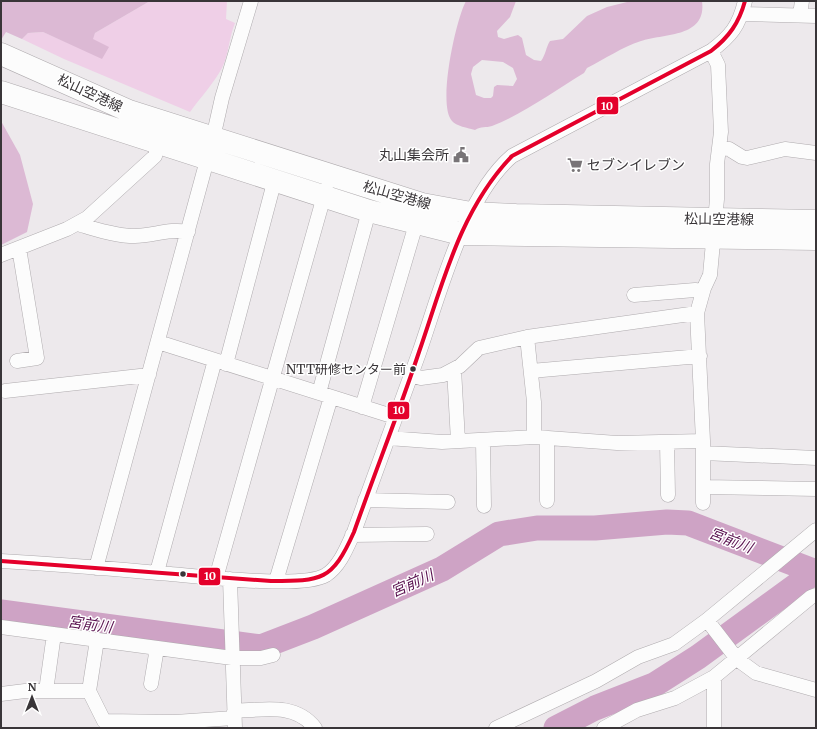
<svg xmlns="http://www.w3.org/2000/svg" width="817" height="729" font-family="Merriweather,'Noto Sans JP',serif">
<rect width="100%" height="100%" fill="#ede9ec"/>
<!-- green -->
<path fill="#efcfe7" d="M150,1h77l-1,18 9,4c-6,14 -6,31 -13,45 -8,15 -22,30 -32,44l-126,-53 -42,-20 6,-6 15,-1 59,26 -10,-19 3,-6z"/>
<!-- forest -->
<path fill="#dcb9d4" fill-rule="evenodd" d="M1,1h149l-55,32 -2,6 16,8 -7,12 -59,-27 -15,1 -6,6 -16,-7 -5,8z
M466,1h50l-6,16 -13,14 1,6 6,2 14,-4 4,3 4,17 8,5 7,1c5,-7 5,-14 9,-20l13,-2 24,-23 20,-9 24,-6h71c5,37 -38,32 -61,40 -19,6 -36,18 -54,27l-3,5c-30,18 -59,40 -92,53 -6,2 -11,0 -17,4 -7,-2 -19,-4 -23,-9 -15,-16 4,-102 14,-120zM482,60l21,2 10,6 4,11 -4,7 -16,-1 -3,2 -1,9 -2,2h-7l-8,-3 -5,-21 2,-7z
M1,121l19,34 13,49 -6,28 -26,13z"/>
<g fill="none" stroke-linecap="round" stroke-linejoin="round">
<!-- river -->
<path stroke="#cea3c5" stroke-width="25" d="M1,612l260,35 52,-20 129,-58 57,-35 38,-6h58l72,-6 21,1 128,49
M556,728l39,-20 59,-23 44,-28 118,-86"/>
<defs>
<path id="minor" d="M742,14l74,2
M800,15l2,-14
M719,148l10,1 13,8 5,1 38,-9 31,4
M77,224c19,5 38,12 58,12 18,0 35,-8 53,-4
M1,255l66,-26 20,-11 68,-62 4,-14
M634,295l61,-5 7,1
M158,342l237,75
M17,361l20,-3 -18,-110
M226,364l49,-185
M454,369l4,72
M531,371l169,-15
M411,375l10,3 22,-3 17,-9 19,-18 48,-11
M5,391l144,-16
M319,393l50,-182
M362,407l54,-183
M534,437v-35l-7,-65 170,-24
M388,438l54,4 92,-5 83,6 86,-2v12l113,5
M483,441l1,65
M703,441l-6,-128 7,-25 6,-13 7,-76v-35l4,-32 -3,-67 -7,-14
M667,442l1,53
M703,487l113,2
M365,500l83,2
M547,501v-63
M703,503v-50
M352,535l75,-1
M1,561c52,3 105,7 157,12 33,2 143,17 168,2 14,-9 21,-28 28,-43 21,-59 43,-119 65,-179 21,-60 45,-156 93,-197l199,-105c20,-15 28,-25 34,-50
M96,568l117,-430 9,-40 29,-97
M157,572l58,-212
M216,578l110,-389
M230,579l5,149
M276,581l55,-184
M707,620l30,39 19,14 60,17
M1,627l231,31h29l12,-3
M714,677v51
M151,684l6,-36
M46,691l8,-57
M89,691l8,-51
M1,694l24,-3h64l15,30 71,1 59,-4
M234,711c29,-1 61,-9 81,17
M496,728l100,-47 42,-24 36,-13 33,-24 109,-90
M604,728l33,-18 38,-12 39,-21 97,-80 5,-2"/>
<path id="primary" d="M1,54l128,57 293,93 49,9 45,2 300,6
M1,92l368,119 92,23 355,5"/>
</defs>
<!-- minor casing -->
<use href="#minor" stroke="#afabae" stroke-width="15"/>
<!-- primary casing -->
<use href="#primary" stroke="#afabae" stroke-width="23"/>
<!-- minor -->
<use href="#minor" stroke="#fcfcfc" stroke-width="14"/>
<!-- primary -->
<use href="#primary" stroke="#fcfcfc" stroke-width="22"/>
<defs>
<path id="bus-1" d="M1,561l270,20c51,0 61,0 83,-49 21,-60 45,-120 65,-180 24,-69 41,-142 93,-196l199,-105c18,-14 28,-28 34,-50"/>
</defs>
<!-- bus-1 casing -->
<use href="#bus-1" stroke="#fff" stroke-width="7"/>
<!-- bus-1 -->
<use href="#bus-1" stroke="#e4002b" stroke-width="4"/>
</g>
<!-- icons -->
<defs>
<symbol id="civic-bare" viewBox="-9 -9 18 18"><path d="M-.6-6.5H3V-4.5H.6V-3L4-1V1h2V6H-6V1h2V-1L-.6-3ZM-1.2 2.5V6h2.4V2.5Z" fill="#787477" stroke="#fff" stroke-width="2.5" paint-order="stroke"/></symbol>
<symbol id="supermarket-bare" viewBox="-9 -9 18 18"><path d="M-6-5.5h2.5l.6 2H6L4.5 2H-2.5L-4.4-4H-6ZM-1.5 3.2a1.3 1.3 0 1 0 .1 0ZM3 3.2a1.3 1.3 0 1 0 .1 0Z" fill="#787477" stroke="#fff" stroke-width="2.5" paint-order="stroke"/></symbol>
</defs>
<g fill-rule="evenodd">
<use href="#civic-bare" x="450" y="144" width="22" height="22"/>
<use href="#supermarket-bare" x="564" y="154" width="22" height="22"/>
</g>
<!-- markers -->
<g fill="#393538" stroke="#fff" stroke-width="1.5">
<circle cx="413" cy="369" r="3.5"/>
<circle cx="183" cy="574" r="3.5"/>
</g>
<g text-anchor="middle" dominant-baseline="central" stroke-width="3" stroke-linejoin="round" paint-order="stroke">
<!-- bus labels -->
<g font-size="13" fill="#393538" stroke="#fff" text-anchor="end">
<text x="406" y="369">NTT研修センター前</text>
</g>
<!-- street labels -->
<g font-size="14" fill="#393538" stroke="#fff">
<text transform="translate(90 93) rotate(25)">松山空港線</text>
<text transform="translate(397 195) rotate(16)">松山空港線</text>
<text transform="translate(719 219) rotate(1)">松山空港線</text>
</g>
<!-- poi labels -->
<g font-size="14" fill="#393538" stroke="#fff" text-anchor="end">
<text x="449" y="155">丸山集会所</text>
<text x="587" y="165" text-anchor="start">セブンイレブン</text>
</g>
<!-- water labels -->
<g font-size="15" font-style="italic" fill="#5a1250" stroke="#fff">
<text transform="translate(731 540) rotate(21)">宮前川</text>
<text transform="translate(412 583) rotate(-24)">宮前川</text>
<text transform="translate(90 624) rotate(8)">宮前川</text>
</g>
</g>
<g stroke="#fff" stroke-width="1.5">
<rect x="596" y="96" width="23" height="19" rx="4" fill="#e4002b"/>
<rect x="387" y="401" width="23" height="19" rx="4" fill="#e4002b"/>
<rect x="198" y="567" width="23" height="19" rx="4" fill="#e4002b"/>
</g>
<g font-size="11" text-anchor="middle" font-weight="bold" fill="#fff">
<text x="607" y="110">10</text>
<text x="399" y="414">10</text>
<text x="210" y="580">10</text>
</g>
<!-- border -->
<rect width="817" height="729" fill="none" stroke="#393538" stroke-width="4"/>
<!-- north arrow -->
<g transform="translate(32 697)" stroke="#ffffff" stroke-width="3" paint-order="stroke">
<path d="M0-3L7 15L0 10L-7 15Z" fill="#393538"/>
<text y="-6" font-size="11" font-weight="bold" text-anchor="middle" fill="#393538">N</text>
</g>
</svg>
